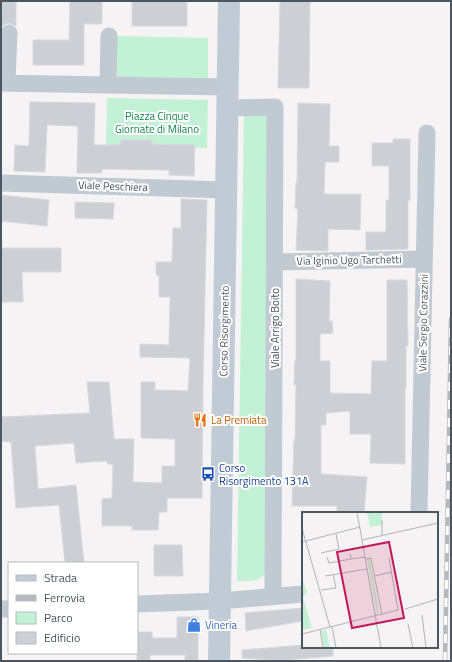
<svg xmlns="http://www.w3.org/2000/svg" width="452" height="662" font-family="'Titillium Web',sans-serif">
<rect width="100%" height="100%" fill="#f5f3f3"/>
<!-- green -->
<path fill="#c3f1d5" d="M117,36l91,2v40l-91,-1z
M107,98l101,2 -1,48 -101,-2z
M253,109l19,9 -5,454c-10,11 -16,9 -30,9l7,-468z"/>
<!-- building -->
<path fill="#cdcfd5" stroke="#d7d9de" d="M1,1h15v25l-7,-3 -4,1 -4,3z
M70,1h32v23h-18v41h-51v-25h36z
M132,1h55v25h-55z
M280,1h30l-1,87h-31z
M30,102l65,1 -1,42h26v-5h32v4l43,1 -1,31 -25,-1v-5l-67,-1v4h-25l1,-47 -31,-1 -2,47 -31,-1 1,-26 14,1z
M298,103l32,1 -1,42h10v16h-14l-1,32h37l-1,36 -32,-1v22l-32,-1 2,-41 -3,-1 1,-25h1z
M393,139h17v61h-2v49l-42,1v-18h20v-32h3v-34h-17v-23h21z
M1,195l48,5 -2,26 -46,-5z
M181,199l26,1 -4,183 -1,115h-35v14h-8l-1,18h-26v-4h-30v-27l10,-1 1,-34h-6v-3l-31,2 -2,-20 -39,3 3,43 38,-4 8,78h-19l-6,-58 -43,3 -5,-66 -10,-1v-24l89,-4 -3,-31h22l5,57h20l-1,43 29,1v-17h13v-27l-34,-1v-56h14v8l33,1 2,-33 -50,-1v-13l29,1 1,-48h-11v-22h-3v-13h16l1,-34h8z
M75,202l39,1 -1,16 -38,-1z
M1,248h60v24h-39l1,30h-22z
M296,279l34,2 -1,40h3l1,12 -13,1v27h10v32l41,1 1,-33h15v-81h20l1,66h-2v41h-1v77l-35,-1 1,-29h-21v-23l-24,2v12h-5v49l46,3 -3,36 -27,-1v-6h-45l2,-66h1l1,-55h-2l1,-25h1z
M154,545h28l1,31h-29z
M303,608v13l-57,10 -1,-18z
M177,617h21v44h-13v-6h-35v6h-13v-29h15v6h25z
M303,645v2h30v9l-60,5 -1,-1 -30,-2v-8z"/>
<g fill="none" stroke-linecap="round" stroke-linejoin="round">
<!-- minor -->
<path stroke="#c1cad2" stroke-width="17" d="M109,36l-1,49 120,2
M1,83l107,2
M7,83l2,-50
M227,108l48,-1 -2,489
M1,183l225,7
M275,262l149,-3
M419,513l8,-380
M137,604l83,-3 83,-7
M1,609h8"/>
<!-- secondary -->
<path stroke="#c1cbd6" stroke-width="22" d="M219,661l10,-660"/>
<defs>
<path id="rail" d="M445,661l6,-342"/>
</defs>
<!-- rail casing -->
<use href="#rail" stroke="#b5b8bd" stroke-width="4.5"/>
<!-- rail -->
<use href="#rail" stroke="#fff" stroke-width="3" stroke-dasharray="9" stroke-linecap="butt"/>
</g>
<!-- icons -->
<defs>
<symbol id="restaurant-bare" viewBox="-9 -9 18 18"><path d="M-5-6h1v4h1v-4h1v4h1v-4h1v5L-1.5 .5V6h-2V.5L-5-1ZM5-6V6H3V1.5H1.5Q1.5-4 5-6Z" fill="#e8710a" stroke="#fff" stroke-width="2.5" paint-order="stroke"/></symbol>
<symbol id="bus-bare" viewBox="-9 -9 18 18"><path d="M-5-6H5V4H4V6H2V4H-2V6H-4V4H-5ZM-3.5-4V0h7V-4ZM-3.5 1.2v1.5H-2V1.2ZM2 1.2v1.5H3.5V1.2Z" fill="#1a4fb4" stroke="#fff" stroke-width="2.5" paint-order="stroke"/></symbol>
<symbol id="shop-bare" viewBox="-9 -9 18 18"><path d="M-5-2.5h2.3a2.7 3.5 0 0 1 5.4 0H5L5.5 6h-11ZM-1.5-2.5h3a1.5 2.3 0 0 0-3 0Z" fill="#3f7fe0" stroke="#fff" stroke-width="2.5" paint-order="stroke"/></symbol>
</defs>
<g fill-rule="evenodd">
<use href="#restaurant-bare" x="190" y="410" width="20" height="20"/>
<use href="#bus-bare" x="198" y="464" width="20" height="20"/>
<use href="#shop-bare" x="184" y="615" width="20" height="20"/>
</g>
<g text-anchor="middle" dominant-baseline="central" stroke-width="4" stroke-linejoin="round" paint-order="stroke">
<!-- park labels -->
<g font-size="11" fill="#17864f" stroke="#fff">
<text x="157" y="116">Piazza Cinque<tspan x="157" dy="13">Giornate di Milano</tspan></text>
</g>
<!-- street labels -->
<g font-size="11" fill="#4a5661" stroke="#fff">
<text transform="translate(113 186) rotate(2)">Viale Peschiera</text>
<text transform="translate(349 260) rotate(-1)">Via Iginio Ugo Tarchetti</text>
<text transform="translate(423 323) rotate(-89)">Viale Sergio Corazzini</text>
<text transform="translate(275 328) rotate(-90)">Viale Arrigo Boito</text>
<text transform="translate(224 331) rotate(-89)">Corso Risorgimento</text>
</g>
<!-- food labels -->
<g font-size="11" fill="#c56008" stroke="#fff" text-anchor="start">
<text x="211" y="420">La Premiata</text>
</g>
<!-- transit labels -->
<g font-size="11" fill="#164399" stroke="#fff" text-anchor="start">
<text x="219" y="468">Corso<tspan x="219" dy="13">Risorgimento 131A</tspan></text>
</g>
<!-- shop labels -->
<g font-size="11" fill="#366cbe" stroke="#fff" text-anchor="start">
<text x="205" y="625">Vineria</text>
</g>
</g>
<!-- overview -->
<g transform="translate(302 512)">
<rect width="136" height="136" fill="#f5f3f3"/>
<path d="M65,0h15v13l-12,2zM65,47h3l9,54 -2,1zM0,66l5,14 -4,5 9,31 -10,2zM24,118l4,18h-6l-3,-17z" fill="#c3f1d5"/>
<path fill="none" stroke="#b1b4b9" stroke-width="1" d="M55,0l24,136M80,8v16M0,16l28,99M60,28l76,-17M0,30l58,-15M19,41l18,-4 -3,-15M48,42l1,5 14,-2M25,45l2,6 22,-4M63,47l6,-1 11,57M23,64l42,-7M72,64l18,-4M19,78l15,-2 -3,-14M103,97l33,-10M120,103l4,33M106,112l5,24M30,115l4,21M18,117l3,19M0,122l96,-24 -9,-52"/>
<path fill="#c2185b" fill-opacity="0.15" stroke="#c2185b" stroke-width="2" d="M87,30l15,76 -52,10 -15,-76z"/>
<rect width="136" height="136" fill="none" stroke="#4a5661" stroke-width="2"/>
</g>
<!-- border -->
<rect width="452" height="662" fill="none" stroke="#4a5661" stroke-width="4"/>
<!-- legend -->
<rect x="8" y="562" width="130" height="92" fill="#ffffff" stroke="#b7bbc0"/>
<rect x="16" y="575" width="20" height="6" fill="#c1cbd6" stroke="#b7bbc0"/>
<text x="44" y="582" font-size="12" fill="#4a5661">Strada</text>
<rect x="16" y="595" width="20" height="6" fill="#b5b8bd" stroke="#b7bbc0"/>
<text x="44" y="602" font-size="12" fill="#4a5661">Ferrovia</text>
<rect x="16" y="612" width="20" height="12" fill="#c3f1d5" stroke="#b7bbc0"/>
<text x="44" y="622" font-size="12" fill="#4a5661">Parco</text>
<rect x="16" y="632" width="20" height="12" fill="#cdcfd5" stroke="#b7bbc0"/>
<text x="44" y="642" font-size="12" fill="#4a5661">Edificio</text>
</svg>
